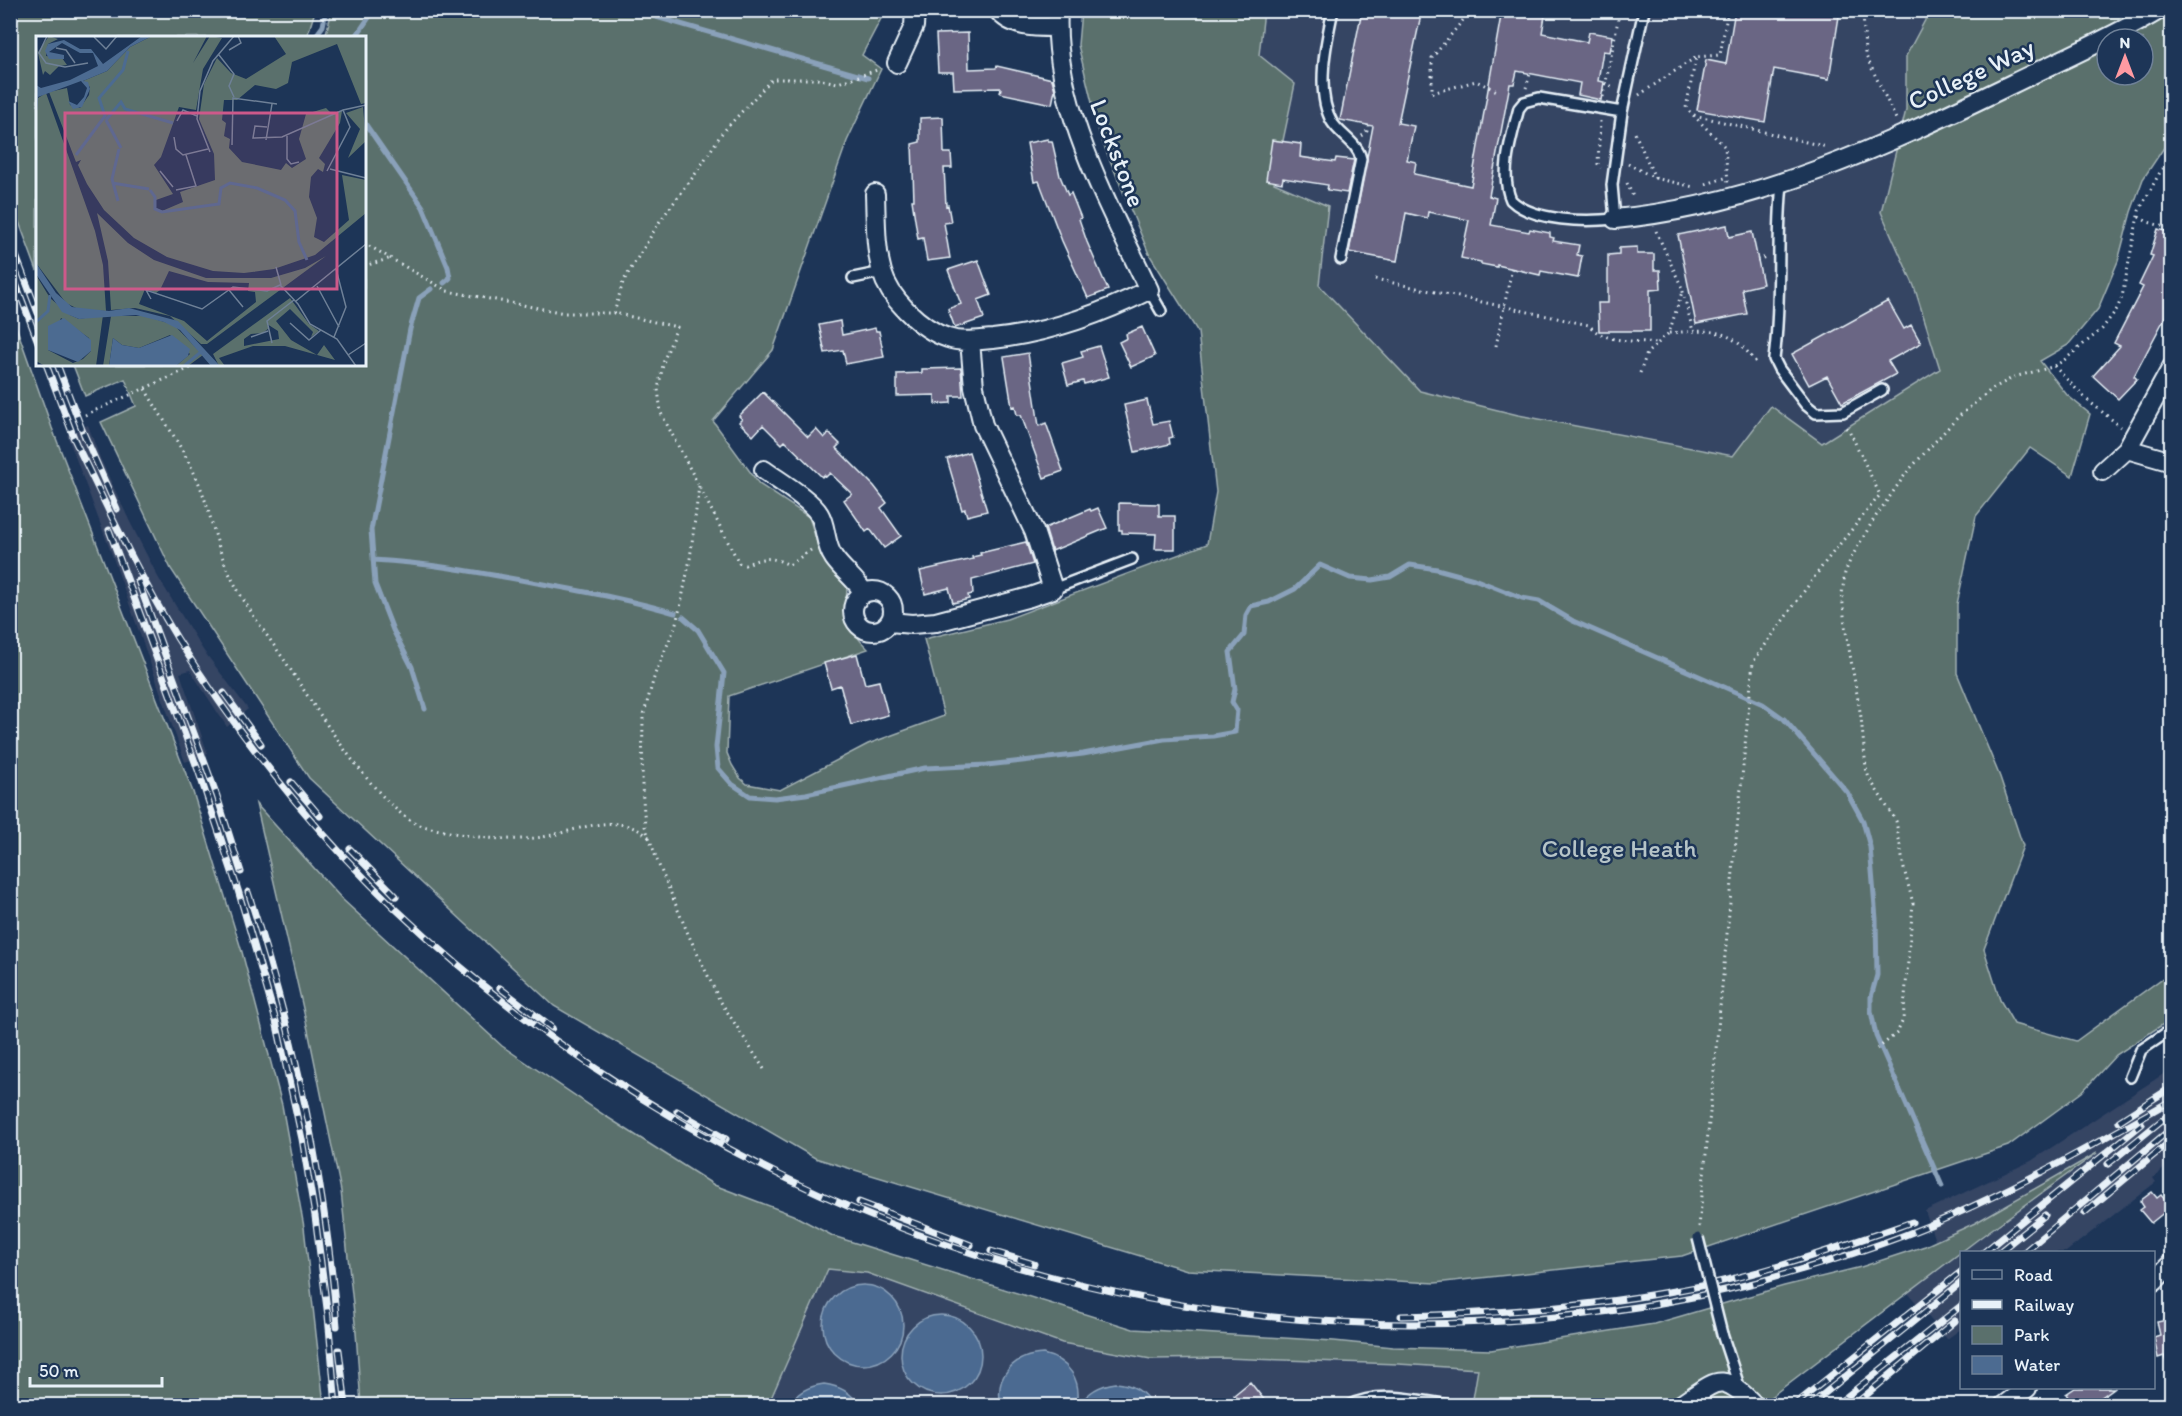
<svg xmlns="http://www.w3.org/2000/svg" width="2182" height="1416" font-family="Itim,sans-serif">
<rect width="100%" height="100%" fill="#1d3557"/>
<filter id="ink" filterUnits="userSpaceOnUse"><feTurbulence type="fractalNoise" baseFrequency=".0167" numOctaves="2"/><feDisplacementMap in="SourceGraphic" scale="12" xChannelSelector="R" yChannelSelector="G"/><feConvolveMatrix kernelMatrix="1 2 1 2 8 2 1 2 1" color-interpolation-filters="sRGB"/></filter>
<g filter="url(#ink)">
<!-- built -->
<path fill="#344464" d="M1264,11h666l-24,45v54l-25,102 33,74 26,83 -118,74 -51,-36 -38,49 -215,-41 -98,-24 -101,-106 9,-79 -54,-23 21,-99 -36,-29z
M88,425l12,33 30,64 28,55 45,73 45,59 -21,18 -37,-57 -10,3 28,81 -23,8 -73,-207 -45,-120z
M2171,1069v94l-18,15 3,4 -90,70h-104l-1,77 -14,10 -39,-46 73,-56 108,-80 -114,66 -40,18 -10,-30 106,-50z
M828,1269l39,4 284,86 73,-1 174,6 81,5 -7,36 -704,1z"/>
<!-- green -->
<path fill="#5a706c" stroke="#a1b0b2" stroke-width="1.5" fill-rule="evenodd" d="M11,10h304v1l-8,26 -269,1 -1,233 -26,-71z
M332,11h553l-23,44 19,14 -34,72 -74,209 -60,71 46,63 50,33 13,41 25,29c-2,31 -1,40 21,62l-139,47 -2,57 5,12 8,13 7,6 33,6 88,-46 76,-28 -20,-77 83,-20 200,-75 9,-52 -18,-160 -49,-78 -49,-118 -22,-91 3,-34h183l-5,44 36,29 -21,99 54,23 -9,79 101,106 98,24 215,41 38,-50 51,37 118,-74 -26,-83 -33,-74 25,-102v-54l24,-45h241v126l-28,42 -12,33 -13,49 -20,48 -30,36 -28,16 27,34 23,19 -18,62 -42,-28 -54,68 -19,88v69l43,104 23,69 -39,103 16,51 14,24 62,17 95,-69v47l-55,36 -34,37 -74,54 -326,110 -247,27 -248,-13 -372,-112 -261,-152 -245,-228 -138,-209 -70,-147 35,-16 -11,-27 -40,17 -12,-31 291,-1v-326l-39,-1zM2107,39h36v36h-36z
M11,312l41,116 141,364 49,160 40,153 22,122 20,178h-313z
M256,804l87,96 159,146 105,71 107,68 79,30 40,21 300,93 201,12 59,6 98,3 163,-26 130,-38 77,-19 64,-21 50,-23 122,-70 -116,84 -221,168h-288l6,-36 -80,-5 -174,-6 -73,1 -89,-16 -195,-70 -39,-4 -60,136h-407l-5,-73 -15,-141 -33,-161z"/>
<!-- water -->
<path fill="#4c6b91" stroke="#8aa1ba" stroke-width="1.5" d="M823 1325a40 40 0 1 1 80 0a40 40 0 1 1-80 0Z
M901 1355a40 40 0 1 1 80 0a40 40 0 1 1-80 0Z
M1043,1354c26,6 39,26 34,51h-76c-7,-29 13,-50 42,-51z
M1116,1383c16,1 28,8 36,22h-72c8,-14 20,-20 36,-22z
M824,1384c16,2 27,8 35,21h-70c8,-13 19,-19 35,-21z"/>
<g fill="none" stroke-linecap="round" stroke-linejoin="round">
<!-- stream -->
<path stroke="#8aa1ba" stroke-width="5" d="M632,10l236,68
M314,38l9,-12 3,-16
M355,38l19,-28
M364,122l59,85 25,60 2,11 -6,5
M373,560c56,3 104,12 159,22 48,9 96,17 143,31
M683,617l15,13 26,43 -8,74 2,21 14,16 18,12 25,2 31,-4 119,-26 62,-3 96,-11 81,-15 49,-3 22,-4 2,-22 -5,-8 3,-13 -5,-37 14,-17 2,-20 5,-9 18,-4 26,-13 25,-24 30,13 22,2 18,-3 20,-12 27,4 37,10 48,19 17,3 34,20 190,83 21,15 63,73 16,29 7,26 6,72 1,56 -6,22v14l5,25 66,150
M425,709l-13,-42 -19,-37 -18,-46 -4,-54 39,-201 9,-31 12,-9"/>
</g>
<!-- building -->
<path fill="#6b6684" stroke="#e8f1f8" stroke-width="1.5" d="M1362,10h60l-24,113 16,3 -7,34 9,2 -2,12 57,12 31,-176h44l-4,23 45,9 2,-10 24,4 -3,16 -7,-1 -5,30 6,1 -3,18 -23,-5 2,-12 -63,-12 -3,13h-4l-21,112 7,2 -5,27 38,7 1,-3 20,4v4l4,1 -1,3 26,4 -2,10 5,1 -4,22 -37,-7 -1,4 -43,-10v2l-16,-3v-2l-20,-4 8,-38 -41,-8 -1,6 -21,-5 -9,48 -48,-9 24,-126 -33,-6z
M1735,10h105l-11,69 -55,-10 -9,53 -68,-12 9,-50 20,4z
M968,33l1,36 27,-1 1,-2 55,13 3,11 -3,14 -52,-11 1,-5 -47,1 -1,-17h-15l-2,-38z
M943,117l1,36h7l1,15h-8l2,38 2,-1 3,17 -7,1 6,35 -23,3 -4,-23 -5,1 -6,-39h2l-2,-56 8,-2v-24z
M1048,139v2h4l8,35 8,19 3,-2 10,25 -2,1 8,23 21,48 -20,8 -26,-57 -23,-60 -5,1 -7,-39z
M1272,140l29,4 -1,13 35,5 1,-4 18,2 -7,33 -20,-3 1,-5 -45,-7 -1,5 -16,-3z
M1727,225l2,12 23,-5 11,52 -21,5 5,25 -51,10 -18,-89z
M2158,229l14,4v62l-6,11 4,2 -36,68 3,3 -19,20 -25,-23 27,-30 -6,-3 29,-56 -4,-2 14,-29 -3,-1z
M1637,247v7h17v16h6l1,19 -11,1v41h-51l-1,-28h10v-48l11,-1v-6z
M978,260l13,35 -13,5 6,18 -29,10 -7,-19 13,-5 -13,-34z
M1888,301l16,28 7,-4 10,18 -33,18 8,13 -54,29 -15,-27 -18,9 -17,-31z
M840,321l2,14 33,-7 1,3h3l5,26 -38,7 -3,-14 -18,3 -6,-28z
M1142,327l13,29 -24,11 -12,-25 8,-4 -1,-4z
M1099,346l10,31 -25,7 -1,-3 -15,4 -6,-22 21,-6 -2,-6z
M1028,353l11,73 7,-3 17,48 -19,7 -23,-63h-4l-2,-9 -3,1 -8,-50z
M961,368l2,28h-12v7l-16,1v-9l-38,1v-22l25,-1v-4z
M763,392l45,45 8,-8 8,9 5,-5 11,11 -4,4 38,38 13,17 -6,5 20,28 -17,12 -14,-19 -4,3 -22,-32 8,-6 -22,-21 -4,4 -2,-2 -2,2 -37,-36 -3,3 -19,-19 -10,11 -14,-14 3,-3 -3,-3z
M1147,400l6,24 16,-3 4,16 -4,1 1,6 -35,8 -11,-47z
M969,452l18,59 -20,5 -2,-7 -3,1 -15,-51z
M1119,503l40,1v12h16v33h-20l1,-15 -34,-1v-3h-3z
M1098,508l9,20 -55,23 -7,-23 45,-19 1,2z
M1026,542l7,22 -61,16 1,14 -5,1 1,4 -16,4 -4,-15 -24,6 -5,-23 53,-12 -1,-2 9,-2 -1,-2z
M857,654l8,30 14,-3 9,34 -37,10 -11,-40 -9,3 -7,-25z
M2152,1192l5,6 4,-3 10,12 -20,16 -11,-13 4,-3 -4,-6z
M2172,1319v42l-6,1 -2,-6 -6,2 -4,-21 6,-2 -3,-13z
M1250,1382l19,24h-26l-9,-11z
M2075,1388h39l-25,18h-15l-8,-12z"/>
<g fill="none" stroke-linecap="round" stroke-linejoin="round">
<defs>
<path id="service" d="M1333,10c-7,32 -18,83 -1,112 8,13 26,21 29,37l-20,100
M1622,112l-83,-14 -15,4 -5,6c-7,28 -20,65 -8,92 23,22 75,22 104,19l-3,-34 10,-73 22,-102
M1782,184c-6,58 0,117 -8,175l5,10 27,36 10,8 27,-1 39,-22
M853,278l29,-6
M1149,290l12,21
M1053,589l79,-30
M2130,1077l11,-27 31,-21
M1722,1334l18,55
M1348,1406c32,-17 73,-5 107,0"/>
<path id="minor" d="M998,10c13,18 39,17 59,17
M897,63l17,-37 1,-16
M875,194c1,26 0,53 7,78 4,14 14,28 24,38 12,12 26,23 42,28 14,5 30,2 45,1 56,-6 106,-24 156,-49 -39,-83 -97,-185 -91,-280
M1615,219c141,-13 271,-74 397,-135 49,-24 100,-46 147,-74
M2127,449l45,13
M764,470c15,11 46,29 55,44 8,13 5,30 15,44 9,13 21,20 30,35
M2103,471l24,-22 45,-82
M853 611a20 20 0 1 1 40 0a20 20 0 1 1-40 0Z
M890,622l22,2 24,-2 94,-25 23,-8 -19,-58 -51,-106 -9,-38 -4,-46
M2154,1281l18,-18
M1679,1406c38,-25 41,-37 76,0
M2003,1406l24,-18"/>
</defs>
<!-- service casing -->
<use href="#service" stroke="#e8f1f8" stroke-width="14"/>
<!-- minor casing -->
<use href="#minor" stroke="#e8f1f8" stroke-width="22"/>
<!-- path -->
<path stroke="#e8f1f8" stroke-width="3" stroke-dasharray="1.5 4.5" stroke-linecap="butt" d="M1467,10l1,4 -36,44v35l44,-12 21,10
M1728,10l-8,45 -24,2 -10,51 39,39 3,35
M1863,10l2,44 31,65
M1605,83l10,5
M1526,88l4,-14
M1639,95l57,-38
M1603,97l17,-87
M1694,115l133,32
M1600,121l-2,43 3,4
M1362,136l5,-5 1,-6
M1628,164l27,14 -21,-47
M1655,178l39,9
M1627,183l7,16
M1706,184l22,-7
M2139,217l9,5 24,7
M1656,231l26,57 11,43
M364,243l83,48 118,22h49
M1757,260l9,-3
M364,266l28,-8
M1375,279l214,46c16,19 46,15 68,18
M1669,333c43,-3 61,-7 88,31
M1496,346l16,-78
M2054,366l32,33 35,28
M1640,373l7,-20 22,-20 13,-41
M145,389c17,29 38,59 52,90 14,31 18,67 34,98 15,30 35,57 54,84 24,37 97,155 138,165 35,9 75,16 112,12 39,-4 81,-31 116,1
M85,415l114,-51
M699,486l-9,73 -10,49 -5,19 -20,47 -12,43 -1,69 3,40 13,37 31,73 30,63 45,70
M811,550l-22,15c-17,-9 -27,-8 -44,0l-6,-2 -78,-150 -3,-24 6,-29 13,-33 -63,-14 9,-31 37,-61 36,-48 26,-40 50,-54h45l21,4 42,-14
M1877,1049l20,-16 6,-13 10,-117 -9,-34 -8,-48 -27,-43 -3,-10 -5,-51 -16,-91 -3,-32 3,-21 6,-15 23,-39 33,-47 51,-55 34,-28 22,-12 38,-10 11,-6 39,-32 15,-20 5,-12 17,-86 33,-61
M1699,1227l54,-565 73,-101 54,-66 -31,-65 -6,-4
M1498,1406l2,-10"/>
<!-- service -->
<use href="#service" stroke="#1d3557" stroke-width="9"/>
<!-- minor -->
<use href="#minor" stroke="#1d3557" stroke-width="18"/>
<defs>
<path id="rail" d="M10,240l28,73
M10,268l28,74
M46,364l30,79
M57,364l29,76
M83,432l34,77
M73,437c33,68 65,137 104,201 36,57 75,111 118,163 85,103 189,192 300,267 263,177 572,271 890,254 92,-4 184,-17 273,-40 64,-18 130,-38 191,-65 77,-34 150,-75 223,-117
M109,530l89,240 40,120 38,131 26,118 13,77 13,100 8,90
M138,581l79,215 24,76
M224,693l37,51
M291,782l29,34
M350,849l46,47
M248,892c46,140 77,287 89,434
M500,988l52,40
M677,1111l49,28
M2119,1121l53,-34
M2108,1164l64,-52
M859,1202l112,43
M2084,1213l88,-73
M991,1251l43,13
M1984,1252l158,-128
M1999,1252l46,-37
M2024,1252l148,-124
M1401,1316c90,-2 179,-8 267,-24 82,-13 166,-43 244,-70
M339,1350l7,56
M1793,1406l169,-135
M1809,1406l153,-124
M1835,1406l127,-101
M1853,1406l102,-85"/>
</defs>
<!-- rail casing -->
<use href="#rail" stroke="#e8f1f8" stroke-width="7"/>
<!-- rail -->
<use href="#rail" stroke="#1d3557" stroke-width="4.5" stroke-dasharray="14" stroke-linecap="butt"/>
<defs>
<path id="service-bridge" d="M1698,1238l24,96"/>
</defs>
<!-- service-bridge casing -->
<use href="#service-bridge" stroke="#e8f1f8" stroke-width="14" stroke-linecap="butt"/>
<!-- service-bridge -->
<use href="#service-bridge" stroke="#1d3557" stroke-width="9"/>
</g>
</g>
<g text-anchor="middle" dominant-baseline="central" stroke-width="5" stroke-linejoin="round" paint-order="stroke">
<!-- street labels -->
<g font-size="26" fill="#e8f1f8" stroke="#1d3557">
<text transform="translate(1971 74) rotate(-25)">College Way</text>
<text transform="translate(1118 153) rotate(69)">Lockstone</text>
</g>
<!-- park labels -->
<g font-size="26" fill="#b6c4c7" stroke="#1d3557">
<text x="1619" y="848">College Heath</text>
</g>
</g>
<!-- overview -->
<g transform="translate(36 36)">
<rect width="330" height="330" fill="#1d3557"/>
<path d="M13,0l9,3 -10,5 -2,12 16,2 5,7 -8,1 -9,9 -5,-4 -2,4 -7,-31 2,8zM116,0h55l-14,27 17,-27 12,2 -19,31 -7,41 -17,-3 -18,50 -7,8 19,29 -17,6v8l6,3 21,-9 -3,-10 35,-12 -1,-26 -15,-35 5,-35 13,-26 14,15 15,6 40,-25 -12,-18h92v67l-5,1 -24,-60 -45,18 -4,21 -12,6 -21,-4 -18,15h-13l-2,20 4,3 -2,13 6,3 -1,9 13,14 39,8 5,-7 6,5 14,-9 -7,-20 7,-25 20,-6 6,6 10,-3 -2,12 -21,35 6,6 -2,8 -5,-3 -7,8 -2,20 8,21 -3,19 10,5 25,-22 -7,-45 24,5v33l-51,42 -41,14 -30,4 -31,-2 -46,-14 -33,-19 -30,-28 -17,-26 -9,-19 3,-5 -5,2 -27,-70 18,-4 3,17 10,3 9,-13 1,-8 -7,-6 24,-10 23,-24zM10,57l49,138 8,34 3,46 -26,-1 -14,-7 -30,-40v-139l2,-26zM327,71l3,34 -18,17 12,-29 -14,-16zM61,177l31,30 26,17 52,18h65l34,-10 21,-12 -119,88h-6l-31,-28 -35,-8 -24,2 -3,-49zM133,235l39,11 41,1 -1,8 7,1 1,10 -49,39 -23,-20 -45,-17 6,-15 11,4 4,-3zM0,239l14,23 20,17 9,4 24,-4 -7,51h-51l-9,-5zM25,282l28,20 2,13 -8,8 -10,4 -25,-13zM254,262l19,26 10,7 -8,6 2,-5 -23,-23 -14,12 15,19 26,15 7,-10 11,15 -50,-14h-32l-34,12 6,8h-6l-6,-12zM231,288l11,7 1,8 -35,7v-7l7,-5 12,-1 6,-5zM75,280h34l29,9 29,30 -15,11h-12l14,-12 -20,-19 -31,13 -17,-3 -9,-7 -4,28h-6z" fill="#5a706c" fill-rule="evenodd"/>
<path d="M106,0h10l-22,11 -23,24 -24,10 5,1 2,7 -8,18 -9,2 -5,-8 9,4 7,-8 3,-9 -6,-7 -43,16 -2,27v-39l5,3 29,-8 28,-14 -5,-13h-13l-18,-10 -13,9 15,3v4h-15l-4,-8 3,-7 16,-4 16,9h11l12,15zM0,227l20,30 16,14 37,4 20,-3 49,13 42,45h-9l-31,-36 -16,-8 -28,-7 -57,4 -17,-7 -26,-38zM28,282l27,22v11l-13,11 -30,-12v-24zM136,299l18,14 -2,7 -12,10h-67l4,-28 9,7 17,3z" fill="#4c6b91"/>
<path fill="none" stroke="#4c6b91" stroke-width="3" d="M70,84l15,-18 4,7 48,14M70,84l15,28M40,119l29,-39 -6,-18 24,-28 5,-19M76,147l37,6M114,154l5,7v12l7,3 57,-8 2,-16 9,-5 27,5 28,12 10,11 4,31 8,18M82,165l-6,-22 7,-30M0,286l12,-11 2,-16M148,330l18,-15"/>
<path fill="none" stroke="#6e8097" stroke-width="1.5" d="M11,0l-8,17 7,10 19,4 23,-4M58,1l12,12 11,-13M20,12l10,2 9,13M193,14l12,-7 -3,-7M183,19l15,19 -5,12 5,11M141,85l6,-11 14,6M231,91l-12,-1 -2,12 29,-1 61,-27 23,-5M251,100v23l4,5 8,-2M138,101l2,12 7,6 25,-6M230,104l6,-36M196,109l1,-47 44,6M174,116l-13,-33 3,-28 13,-30 21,-25M294,133l36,9M124,135l13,16M291,135l23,-44 -7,-17M140,154l20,-4 -10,-31M240,231l5,18M281,250l22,41M193,254l14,17M115,263l-5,-9 56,19 31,-22 34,4 13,-6 18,19 12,20 27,15 19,27M260,265l70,-57M254,287l19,17 12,-10M215,301l17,-6M298,301l12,-30 -10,-38M236,307l-5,-22 27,-21M312,319l18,-12"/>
<path fill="#cd598a" fill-opacity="0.15" stroke="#cd598a" stroke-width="3" d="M29,77h272v176h-272z"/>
<rect width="330" height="330" fill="none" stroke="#e8f1f8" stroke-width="3"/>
</g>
<!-- margin -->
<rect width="2182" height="1416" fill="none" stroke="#1d3557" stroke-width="36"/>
<rect x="18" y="18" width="2146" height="1380" fill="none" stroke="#e8f1f8" stroke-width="2" filter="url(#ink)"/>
<!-- legend -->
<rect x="1960" y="1251" width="195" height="138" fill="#1d3557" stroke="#6e8097" stroke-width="1.5"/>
<rect x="1972" y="1270" width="30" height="9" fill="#1d3557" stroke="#6e8097" stroke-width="1.5"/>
<text x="2014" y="1281" font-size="18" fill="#e8f1f8">Road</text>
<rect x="1972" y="1300" width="30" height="9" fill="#e8f1f8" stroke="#6e8097" stroke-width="1.5"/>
<text x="2014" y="1311" font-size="18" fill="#e8f1f8">Railway</text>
<rect x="1972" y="1326" width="30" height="18" fill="#5a706c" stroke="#6e8097" stroke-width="1.5"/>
<text x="2014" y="1341" font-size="18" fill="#e8f1f8">Park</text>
<rect x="1972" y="1356" width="30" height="18" fill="#4c6b91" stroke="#6e8097" stroke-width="1.5"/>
<text x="2014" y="1371" font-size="18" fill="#e8f1f8">Water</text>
<!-- north arrow -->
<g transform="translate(2125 57)"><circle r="28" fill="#1d3557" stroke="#6e8097" stroke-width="1.5"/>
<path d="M0-4.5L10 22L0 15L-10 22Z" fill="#ff9aa2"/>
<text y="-9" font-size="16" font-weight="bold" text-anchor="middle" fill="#e8f1f8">N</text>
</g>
<!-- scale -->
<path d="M30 1377v9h132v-9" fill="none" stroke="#e8f1f8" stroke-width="3"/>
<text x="39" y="1377" font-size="18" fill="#e8f1f8" stroke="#1d3557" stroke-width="4.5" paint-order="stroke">50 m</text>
</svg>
